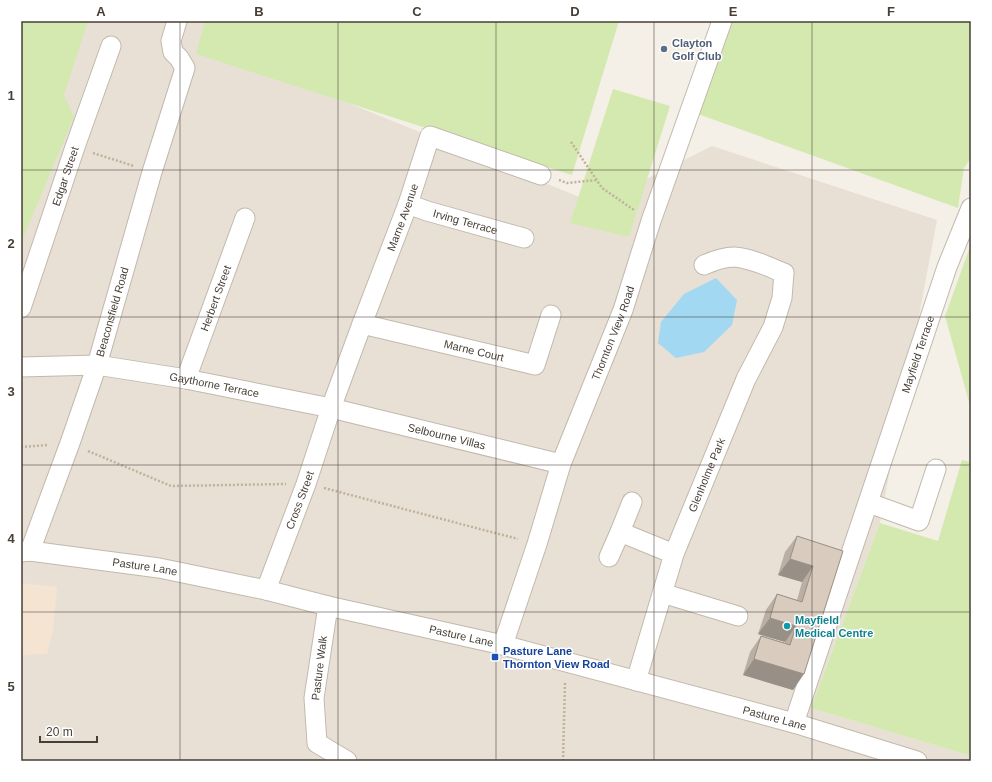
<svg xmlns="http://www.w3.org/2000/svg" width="992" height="782" font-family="Helvetica,sans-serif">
<rect width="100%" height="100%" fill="#f4efe7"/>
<!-- residential -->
<path fill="#e8e0d5" d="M71,21h157l-8,30 377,153 115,-58 225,74 -57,303 -69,185 160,48v5h-950v-594z"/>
<!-- commercial -->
<path fill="#f6e4d2" d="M21,583l36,4 -4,43 -6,24 -26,1z"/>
<!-- green -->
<path fill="#d4e9af" d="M21,21h67l-24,74 10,22 -53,126z
M205,21h414l-47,154 -376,-121z
M728,21h243v137l-7,10 -6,40 -260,-94z
M613,89l57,17 -41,131 -59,-14z
M971,244v165l-26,-93z
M962,460l9,2v294l-160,-48 69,-185 58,18z"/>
<!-- water -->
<path fill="#a2d8f2" d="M716,278l21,22 -5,25 -28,27 -28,6 -18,-15 3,-21 23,-28z"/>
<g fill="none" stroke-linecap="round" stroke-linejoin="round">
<defs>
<g id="minor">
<path id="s1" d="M408,204l19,7 97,27"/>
<path id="s2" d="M21,308l54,-161 36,-101"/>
<path id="s3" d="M362,324l173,41 16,-50"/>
<path id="s4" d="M21,367l76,-2 89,14 145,29 230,56"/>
<path id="s5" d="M186,379l59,-161"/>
<path d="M632,502l-12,30 54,22"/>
<path d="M869,503l50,18 17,-52"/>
<path id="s6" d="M30,551l40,-108 27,-78 55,-193 33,-104 -6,-10 -6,-6 -2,-11 6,-20"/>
<path id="s7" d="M21,552l9,-1 129,17 107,22 62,16 175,39 291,78 123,38"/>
<path d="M609,557l11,-25"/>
<path id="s8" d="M266,590l40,-106 25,-76 31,-84 46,-120 22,-68 111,39"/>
<path d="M662,593l76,23"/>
<path d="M328,606l-14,92 3,45 30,18"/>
<path id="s9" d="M503,645l34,-101 24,-80 62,-154 28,-89 71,-200"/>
<path id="s10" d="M636,681l38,-127 72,-175 27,-52 9,-29 2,-25c-15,-6 -33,-15 -50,-16 -11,0 -21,4 -30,8"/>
<path id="s11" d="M794,723l153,-456 24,-59"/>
</g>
</defs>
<!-- minor casing -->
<use href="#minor" stroke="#c2b9ac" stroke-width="21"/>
<!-- path -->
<path stroke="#c1b09a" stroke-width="2.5" stroke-dasharray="2 2" stroke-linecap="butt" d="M571,142l31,46 32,22
M93,153l41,13
M559,180l8,3 30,-3
M21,447l27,-2
M88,451l83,35 115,-2
M324,488l194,51
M563,761l2,-79"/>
<!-- minor -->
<use href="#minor" stroke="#fff" stroke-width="19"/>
</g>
<!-- wall -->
<path fill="#bbafa4" d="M797,536l46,15 -50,139 -50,-15 7,-23 11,-16 24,7v-1l-27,-8 8,-24 11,-16 20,6 5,-18 -24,-7 7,-23z"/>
<!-- shaded-wall -->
<path fill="#988f86" d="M790,559l23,7 -11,16 -24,-7z
M770,618l26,8 -11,16 -27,-8z
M754,659l50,15 -11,16 -50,-15z"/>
<!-- building -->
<path fill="#d9ccbf" stroke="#988f86" d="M797,536l46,15 -39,123 -50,-15 7,-23 29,9 6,-19 -26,-8 7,-24 25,8 11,-36 -23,-7z"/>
<!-- grid -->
<path fill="none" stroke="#473f36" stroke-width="1" stroke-opacity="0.55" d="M180,21v740M338,21v740M496,21v740M654,21v740M812,21v740M21,170h950M21,317h950M21,465h950M21,612h950"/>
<!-- markers -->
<circle fill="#5c6f8a" stroke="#fff" stroke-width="1.5" cx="664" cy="49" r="4"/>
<circle fill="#0f9aa8" stroke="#fff" stroke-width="1.5" cx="787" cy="626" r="4"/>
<rect fill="#1a4fb4" stroke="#fff" stroke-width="1.5" x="491" y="653" width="8" height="8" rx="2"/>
<g text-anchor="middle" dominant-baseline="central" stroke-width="3" stroke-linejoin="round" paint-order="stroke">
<!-- service labels -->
<g font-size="11" font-weight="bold" fill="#4e5e75" stroke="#fff" text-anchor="start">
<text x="672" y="43">Clayton<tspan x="672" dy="13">Golf Club</tspan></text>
</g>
<!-- street labels -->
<g font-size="11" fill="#473f36" stroke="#fff">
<text stroke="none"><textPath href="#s2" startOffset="139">Edgar Street</textPath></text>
<text stroke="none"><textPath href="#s8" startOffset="397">Marne Avenue</textPath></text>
<text stroke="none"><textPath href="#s1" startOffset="60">Irving Terrace</textPath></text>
<text stroke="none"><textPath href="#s5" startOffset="86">Herbert Street</textPath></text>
<text stroke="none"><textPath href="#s6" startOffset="253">Beaconsfield Road</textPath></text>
<text stroke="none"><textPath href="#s9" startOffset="331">Thornton View Road</textPath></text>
<text stroke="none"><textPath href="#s3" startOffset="115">Marne Court</textPath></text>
<text stroke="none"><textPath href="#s11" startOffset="389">Mayfield Terrace</textPath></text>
<text stroke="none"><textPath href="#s4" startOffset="195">Gaythorne Terrace</textPath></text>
<text stroke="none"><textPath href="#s4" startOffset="433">Selbourne Villas</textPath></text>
<text stroke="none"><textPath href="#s10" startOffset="218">Glenholme Park</textPath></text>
<text stroke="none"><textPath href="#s8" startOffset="96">Cross Street</textPath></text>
<text stroke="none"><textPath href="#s7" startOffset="125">Pasture Lane</textPath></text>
<text stroke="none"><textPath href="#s7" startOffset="449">Pasture Lane</textPath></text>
<text transform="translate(319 668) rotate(-83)">Pasture Walk</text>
<text stroke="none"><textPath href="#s7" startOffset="773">Pasture Lane</textPath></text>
</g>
<!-- culture labels -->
<g font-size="11" font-weight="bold" fill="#0d838f" stroke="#fff" text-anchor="start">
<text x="795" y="620">Mayfield<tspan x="795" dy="13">Medical Centre</tspan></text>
</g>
<!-- transit labels -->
<g font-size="11" font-weight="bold" fill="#164399" stroke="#fff" text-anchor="start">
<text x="503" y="651">Pasture Lane<tspan x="503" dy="13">Thornton View Road</tspan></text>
</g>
</g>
<!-- border -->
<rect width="992" height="782" fill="none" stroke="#ffffff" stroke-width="44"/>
<!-- scale -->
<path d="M40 736v6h57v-6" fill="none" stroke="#473f36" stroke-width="2"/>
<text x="46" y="736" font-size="12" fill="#473f36" stroke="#ffffff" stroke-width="3" paint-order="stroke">20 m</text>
<rect x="22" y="22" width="948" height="738" fill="none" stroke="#473f36" stroke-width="1.5"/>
<g font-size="13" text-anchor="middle" font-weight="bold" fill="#473f36">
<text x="101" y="16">A</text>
<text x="259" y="16">B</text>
<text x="417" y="16">C</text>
<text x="575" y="16">D</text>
<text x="733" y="16">E</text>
<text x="891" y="16">F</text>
<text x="11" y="100">1</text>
<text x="11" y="248">2</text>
<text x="11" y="396">3</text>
<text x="11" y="543">4</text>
<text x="11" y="691">5</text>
</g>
</svg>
